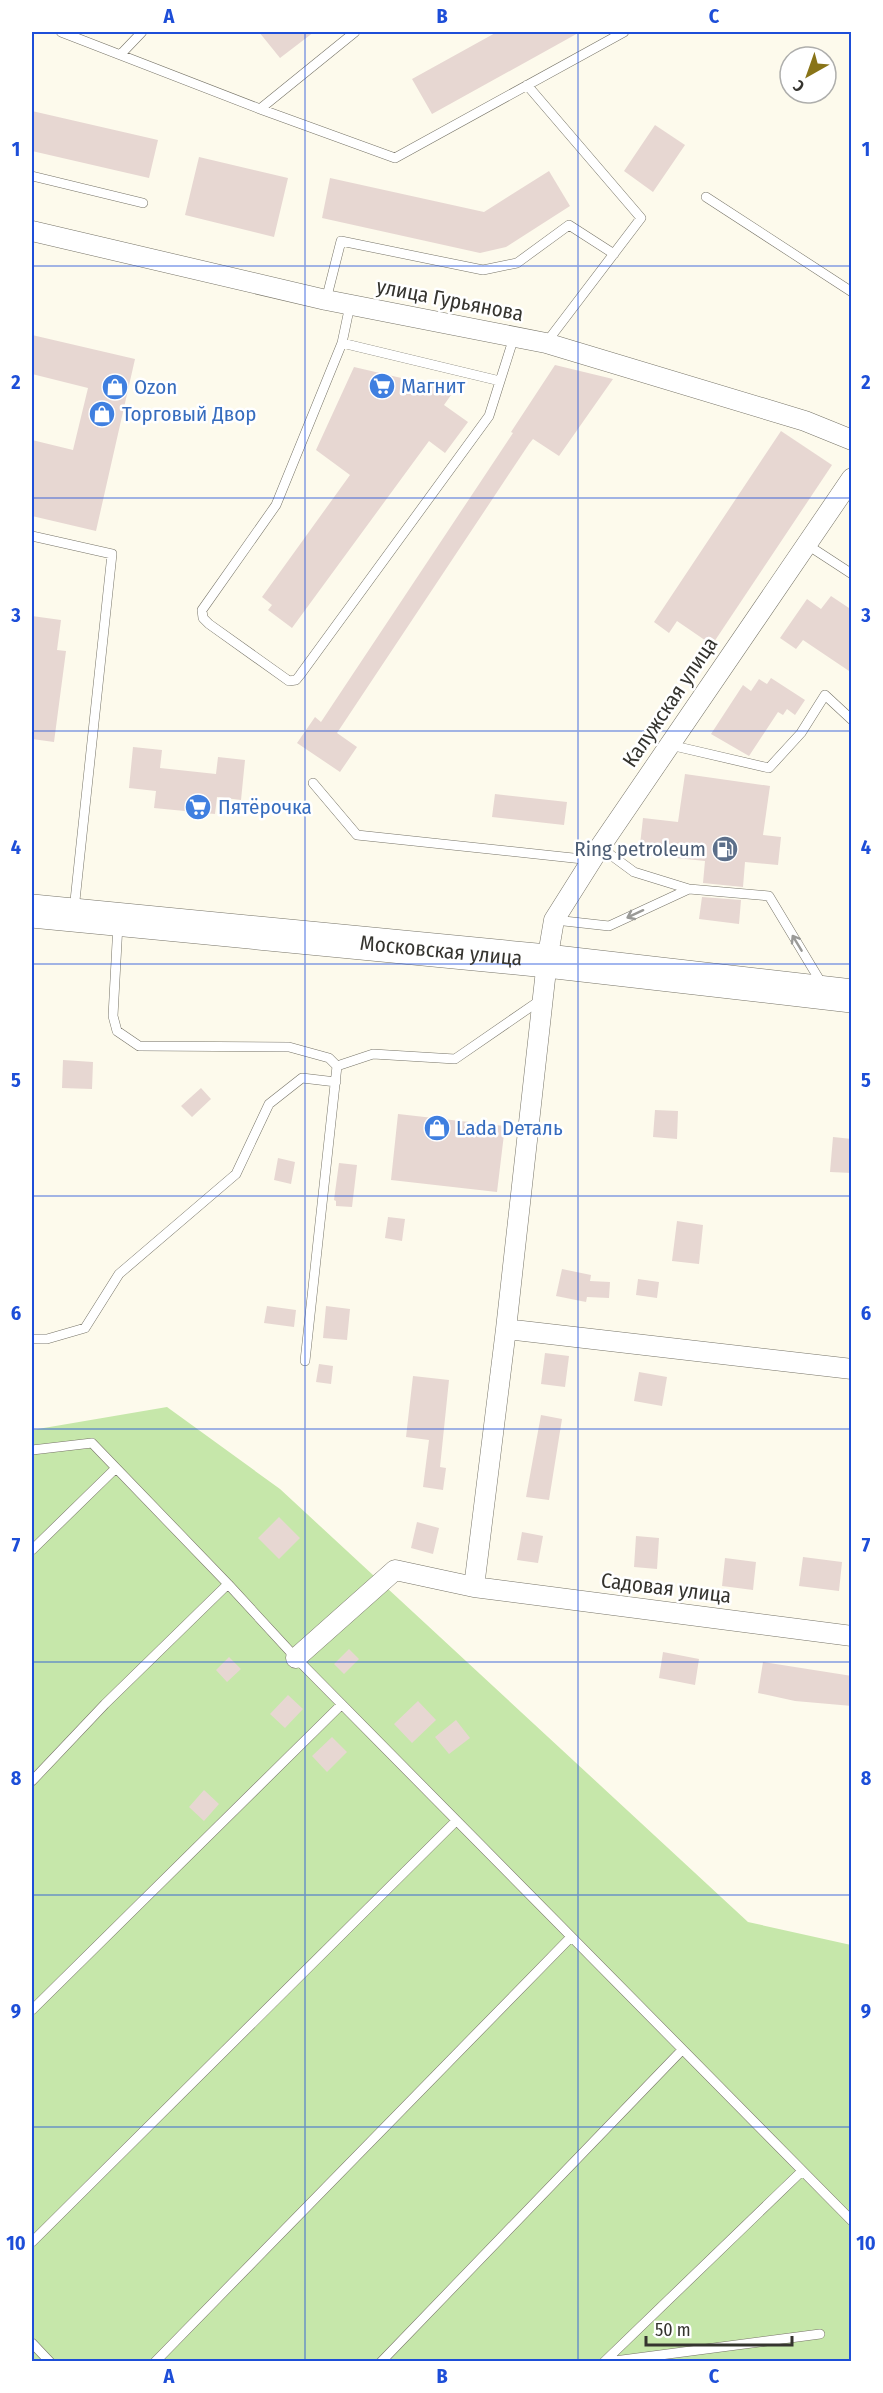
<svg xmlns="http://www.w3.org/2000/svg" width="883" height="2393" font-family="'Fira Sans Condensed',sans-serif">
<rect width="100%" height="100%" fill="#fdfaec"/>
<!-- green -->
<path fill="#c6e7aa" d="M167,1407l113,82 468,433 103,23v416l-819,1v-932z"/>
<!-- building -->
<path fill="#e7d7d2" d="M259,32h55l-34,26z
M497,32h83l-148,82 -20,-35z
M32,111l126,29 -9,38 -117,-27z
M655,125l30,20 -32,47 -29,-21z
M199,157l89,21 -14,59 -89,-22z
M549,171l21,35 -64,41 -26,6 -158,-35 8,-40 154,34z
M32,335l103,24 -39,172 -64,-15v-76l41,10 15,-62 -56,-14z
M555,365l58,14 -54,77 -26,-17 -4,5 -192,289 20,14 -17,25 -43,-29 18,-26 6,5 192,-289 -2,-1z
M354,367l86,20 11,8 -7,10 24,17 -23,31 -16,-12 -137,187 -24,-18 4,-5 -10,-8 88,-122 -34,-25z
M781,431l51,34 -120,180 -35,-24 -8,12 -15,-11z
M831,596l21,14v63l-49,-33 -7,9 -16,-11 27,-39 14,10z
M32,616l29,4 -4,30 9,1 -12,91 -22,-3z
M771,678l34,22 -10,15 -8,-6 -4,6 -5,-3 -29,44 -38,-22 32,-49 8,6 8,-12 8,5z
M133,747l29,3 -2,18 56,6 2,-17 27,3 -4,40 -24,-3 -2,17 -61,-6 2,-17 -27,-3z
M685,774l85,12 -7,49 18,2 -3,28 -33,-3 -2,25 -40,-4 2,-22 -66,-7 4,-36 35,4z
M495,794l72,8 -3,23 -72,-8z
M702,897l39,3 -2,24 -40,-5z
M63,1060l30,2 -1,27 -30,-1z
M201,1088l10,11 -19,18 -11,-11z
M655,1110l23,1 -1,28 -24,-2z
M398,1114l107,12 -8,66 -106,-12z
M833,1137l19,2v34l-22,-1z
M278,1158l17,4 -4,22 -17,-4z
M339,1163l18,2 -5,42 -16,-1v-5l-2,-1z
M388,1217l17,2 -3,22 -17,-3z
M677,1221l26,4 -4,39 -27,-3z
M562,1269l29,6 -1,6 20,1 -1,16 -22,-1 -1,5 -30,-6z
M638,1279l21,3 -2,16 -21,-3z
M267,1306l29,4 -2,17 -30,-4z
M326,1306l24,3 -3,31 -24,-2z
M545,1353l24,3 -4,31 -24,-3z
M319,1364l14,2 -2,18 -15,-2z
M639,1372l28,5 -5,29 -28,-5z
M413,1376l36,4 -9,87 6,1 -3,22 -20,-3 6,-47 -23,-3z
M541,1415l21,4 -13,81 -23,-3z
M279,1517l21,21 -21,21 -21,-21z
M417,1522l22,6 -6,26 -22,-6z
M522,1532l21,4 -5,27 -21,-3z
M636,1536l23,2 -2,31 -23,-2z
M803,1557l39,5 -3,29 -40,-5z
M725,1558l31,4 -3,28 -31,-4z
M349,1649l10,10 -15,15 -10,-10z
M663,1652l36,7 -4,26 -36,-7z
M229,1657l12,12 -14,13 -11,-12z
M763,1662l89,14v30l-57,-5 -37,-8z
M288,1695l15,14 -18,19 -15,-14z
M418,1701l18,19 -24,23 -18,-19z
M456,1720l14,18 -21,16 -14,-17z
M332,1737l15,15 -20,20 -15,-16z
M204,1790l15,14 -15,17 -15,-14z"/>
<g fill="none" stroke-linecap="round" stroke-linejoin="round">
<defs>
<path id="lane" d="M61,32l199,77 135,49 229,-126
M121,54l21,-22
M527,85l114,133 -95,125
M260,109l95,-77
M32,176l111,27
M706,197l146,95
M326,300l15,-59 142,29 34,-7 52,-38 45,29
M350,305l-8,38 -66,162 -74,105 1,8 6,6 80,57 7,-1 4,-5 189,-259 25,-79
M342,343l158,38
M32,536l80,18 -38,356
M806,544l46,30
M670,745l99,23 32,-35 24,-38 27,25
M313,783l44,52 235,25
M600,847l34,25 55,17
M555,920l54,6 80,-37 80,7 53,88
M118,924l-5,92 4,15 22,15 150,1 40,11 8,8
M32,1339h15l38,-11 34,-54 117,-100 33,-70 33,-26 34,4
M305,1361l32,-295 36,-12 82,5 87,-60
M32,1450l60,-7 136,141 68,74 556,563
M32,1550l84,-82
M32,1781l73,-77 123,-120
M32,2010l309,-305
M32,2242l424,-421
M32,2343l18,19
M155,2362l416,-425
M381,2362l301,-312
M604,2362l198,-191
M607,2362l213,-28"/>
<path id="street" d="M32,231l294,69 220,43 259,78 47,19
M506,1329l346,40
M474,1587l378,49
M296,1658l99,-88 79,17 32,-258 41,-368 7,-41 46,-73 252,-369"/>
<g id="highway">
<path id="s1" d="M32,911l515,50 305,35"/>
</g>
</defs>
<!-- lane casing -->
<use href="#lane" stroke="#777468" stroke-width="10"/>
<!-- street casing -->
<use href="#street" stroke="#777468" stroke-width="21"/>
<!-- highway casing -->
<use href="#highway" stroke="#777468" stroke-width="34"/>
<!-- lane -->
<use href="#lane" stroke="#fff" stroke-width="9"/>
<!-- street -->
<use href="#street" stroke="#fff" stroke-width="20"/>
<!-- highway -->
<use href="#highway" stroke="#fff" stroke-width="33"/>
</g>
<!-- one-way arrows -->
<defs><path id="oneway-shaft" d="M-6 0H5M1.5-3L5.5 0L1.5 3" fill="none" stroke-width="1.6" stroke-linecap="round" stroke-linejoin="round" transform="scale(1.5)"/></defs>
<g stroke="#9a9a97">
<use href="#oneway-shaft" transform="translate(635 914) rotate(155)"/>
<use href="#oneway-shaft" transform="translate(797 943) rotate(-121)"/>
</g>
<!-- grid -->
<path fill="none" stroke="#1d4ed8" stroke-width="1.5" stroke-opacity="0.55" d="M305,32v2330M578,32v2330M32,266h820M32,498h820M32,731h820M32,964h820M32,1196h820M32,1429h820M32,1662h820M32,1895h820M32,2127h820"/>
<!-- icons -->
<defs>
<symbol id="supermarket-disc" viewBox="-11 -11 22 22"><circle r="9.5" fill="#3f7fe0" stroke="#fff"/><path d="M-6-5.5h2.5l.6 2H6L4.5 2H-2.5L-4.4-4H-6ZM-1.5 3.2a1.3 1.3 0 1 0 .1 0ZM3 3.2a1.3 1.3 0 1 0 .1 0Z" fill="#fff"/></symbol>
<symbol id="shop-disc" viewBox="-11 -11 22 22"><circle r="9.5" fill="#3f7fe0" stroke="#fff"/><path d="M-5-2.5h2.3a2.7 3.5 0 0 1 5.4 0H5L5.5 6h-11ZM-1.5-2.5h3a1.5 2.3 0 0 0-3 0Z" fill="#fff"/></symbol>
<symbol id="fuel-disc" viewBox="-11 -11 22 22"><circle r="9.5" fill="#5c6f8a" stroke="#fff"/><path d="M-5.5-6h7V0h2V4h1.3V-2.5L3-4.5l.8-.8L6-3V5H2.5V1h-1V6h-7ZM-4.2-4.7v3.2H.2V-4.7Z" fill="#fff"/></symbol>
</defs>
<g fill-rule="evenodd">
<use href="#supermarket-disc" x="367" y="371" width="30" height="30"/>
<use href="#shop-disc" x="100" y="372" width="30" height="30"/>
<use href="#shop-disc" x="87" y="399" width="30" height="30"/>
<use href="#supermarket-disc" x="183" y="792" width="30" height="30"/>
<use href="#fuel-disc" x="710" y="834" width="30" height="30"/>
<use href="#shop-disc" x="422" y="1113" width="30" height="30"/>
</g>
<g text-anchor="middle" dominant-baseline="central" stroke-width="5" stroke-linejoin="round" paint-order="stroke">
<!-- street labels -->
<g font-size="21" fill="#35342f" stroke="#fff">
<text transform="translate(450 300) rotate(11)">улица Гурьянова</text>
<text transform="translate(670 702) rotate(-56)">Калужская улица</text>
<text stroke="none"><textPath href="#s1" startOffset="411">Московская улица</textPath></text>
<text transform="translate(666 1588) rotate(7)">Садовая улица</text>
</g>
<!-- shop labels -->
<g font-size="21" fill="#366cbe" stroke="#fff" text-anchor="start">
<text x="401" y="386">Магнит</text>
<text x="134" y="387">Ozon</text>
<text x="122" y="414">Торговый Двор</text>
<text x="218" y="807">Пятёрочка</text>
<text x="456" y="1128">Lada Dеталь</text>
</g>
<!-- service labels -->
<g font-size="21" fill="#4e5e75" stroke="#fff" text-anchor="end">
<text x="706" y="849">Ring petroleum</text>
</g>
</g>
<!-- border -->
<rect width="883" height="2393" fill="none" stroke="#ffffff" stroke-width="66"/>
<!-- north arrow -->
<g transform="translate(808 75) rotate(220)"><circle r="28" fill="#ffffff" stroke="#aeaeac" stroke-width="1.5"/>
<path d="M0-4.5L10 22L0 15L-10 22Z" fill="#897418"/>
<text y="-9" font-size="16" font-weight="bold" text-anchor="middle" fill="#35342f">С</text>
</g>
<!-- scale -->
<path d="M646 2336v9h146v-9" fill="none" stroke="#35342f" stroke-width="3"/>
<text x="655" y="2336" font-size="18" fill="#35342f" stroke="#ffffff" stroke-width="4.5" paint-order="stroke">50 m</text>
<rect x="33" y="33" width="817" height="2327" fill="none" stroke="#1d4ed8" stroke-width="2"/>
<g font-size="20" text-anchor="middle" font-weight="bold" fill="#1d4ed8">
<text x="169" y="23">A</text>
<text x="442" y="23">B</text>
<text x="714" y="23">C</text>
<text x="16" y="156">1</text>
<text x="866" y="156">1</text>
<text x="16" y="389">2</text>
<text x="866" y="389">2</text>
<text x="16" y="622">3</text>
<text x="866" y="622">3</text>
<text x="16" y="854">4</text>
<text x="866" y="854">4</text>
<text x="16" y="1087">5</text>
<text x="866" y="1087">5</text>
<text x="16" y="1320">6</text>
<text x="866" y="1320">6</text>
<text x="16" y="1552">7</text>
<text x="866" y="1552">7</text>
<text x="16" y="1785">8</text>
<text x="866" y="1785">8</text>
<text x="16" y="2018">9</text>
<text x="866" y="2018">9</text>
<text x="16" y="2250">10</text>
<text x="866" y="2250">10</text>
<text x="169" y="2383">A</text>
<text x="442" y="2383">B</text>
<text x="714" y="2383">C</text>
</g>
</svg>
